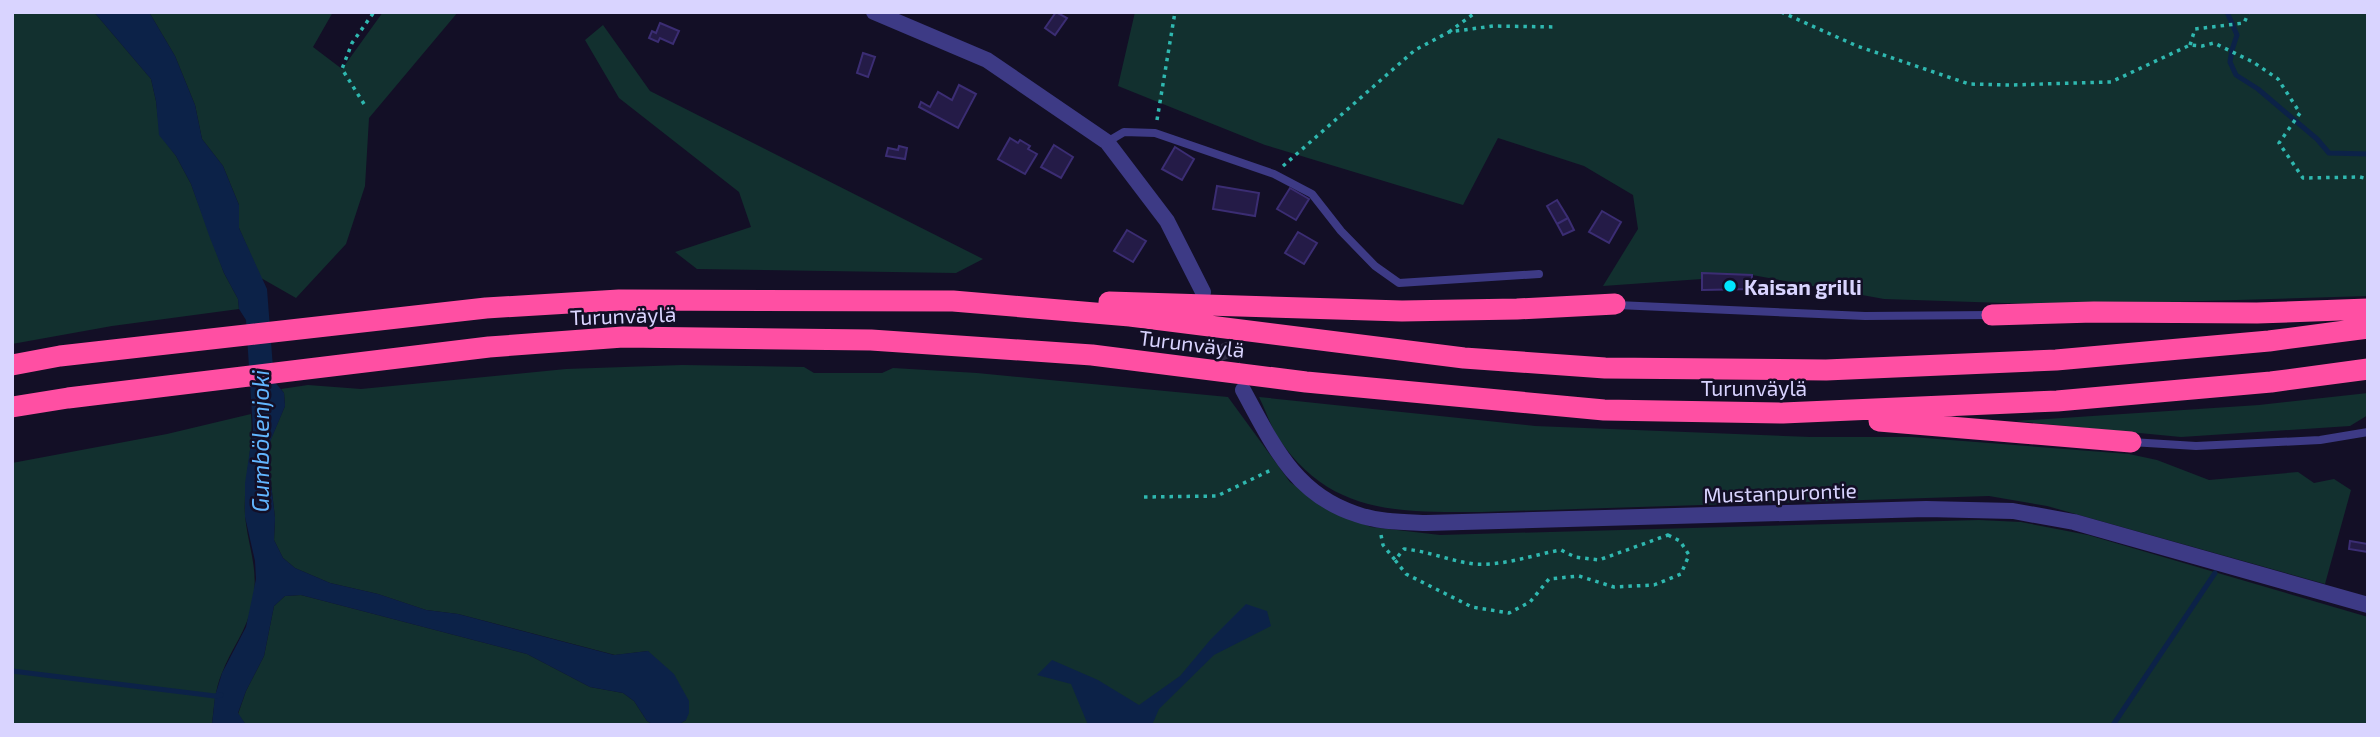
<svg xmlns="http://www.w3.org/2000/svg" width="2380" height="737" font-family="'Exo 2',sans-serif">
<rect width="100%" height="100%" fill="#130f26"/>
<!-- green -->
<path fill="#12302f" d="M12,12h82l57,67 5,22 4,34 16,21 15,28 33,89 14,26 1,10 -127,17 -100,18z
M149,12h184l-20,35 29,22 41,-57h75l-89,106 -4,68 -19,58 -50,54 -35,-20 -22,-50v-23l-16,-39 -21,-27 -7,-34 -20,-49z
M1135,12h1233v284l-300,9 -184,-6 -132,-24h-22l-1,-2h-27v6l-99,7 35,-57 -5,-34 -49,-29 -86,-28 -35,67 -198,-60 -147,-59z
M603,25l47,66 333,168 -27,14 -259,-4 -22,-17 76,-25 -12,-35 -120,-94 -34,-58z
M682,365l122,2 10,6h68l11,-5 84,5 251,24 62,85 37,27 44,18 69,8 539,-15 42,2 67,13 280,82v108h-1690l8,-5 -38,-69 -33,4 -157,-41 -32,-4 -48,-16 -48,-11 -35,-15 -12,-10 -9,-18 1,-22 -8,-70 18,-42 -1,-13 -3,-4 27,-4 53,4 205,-20z
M2368,393v22l-18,11 -169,11 -166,-16 244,-16z
M1259,397l276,29 275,11h102l217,17 28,6 52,20 89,-8 16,11 20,-4 17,11 -26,94 -278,-78 -58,-10 -507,16c-85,0 -153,3 -205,-76 -7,-12 -12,-27 -18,-39z
M251,414c3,34 -8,67 -6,101 3,34 15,54 7,90 -5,25 -21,44 -30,68 -7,16 -8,34 -10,52h-200v-262l155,-29z
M301,595l226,59 63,33 33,6 11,8 13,20 7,4h-408l-8,-11 8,-23 18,-35 10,-50 11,-10z"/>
<!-- water -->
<path fill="#0c2248" d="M94,12h55l26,44 20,49 7,34 21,27 16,39v23l28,61 7,92 10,12 1,13 -18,43 8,69 -1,22 9,18 12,10 35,15 48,11 48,16 32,4 156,41 34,-4 26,23 15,27v12l-3,7 -8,5h-24l-7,-4 -13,-20 -11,-8 -33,-6 -63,-33 -226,-59 -16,1 -11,10 -10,50 -18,35 -8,22 8,12h-34l3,-29 7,-23 24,-46 10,-48 -1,-18 -10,-44v-34l8,-53 -7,-110 -7,-11 -1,-10 -14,-26 -14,-35 -19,-54 -15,-28 -17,-21 -3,-34 -5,-22z
M1246,604l21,7 4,15 -57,29 -55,54 -7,16h-64l-17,-41 -34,-9 15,-15 46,20 41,25 41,-29 31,-37z"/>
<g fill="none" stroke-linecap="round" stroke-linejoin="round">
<!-- stream -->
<path stroke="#0c2248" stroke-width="5" d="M2227,12l10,23 -5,15 -2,12 6,13 22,14 59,50 12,14 39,1
M12,671l203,25 6,-1
M2113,725l102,-152"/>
</g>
<!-- building -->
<path fill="#241b47" stroke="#3b2d73" stroke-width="2" d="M1056,12l11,6 -12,17 -10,-7z
M660,23l19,8 -6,13 -13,-6 -2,4 -9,-4 3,-7 4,2z
M863,53l12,4 -7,20 -11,-4z
M959,85l17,9 -18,34 -39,-21 2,-5 9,5 8,-15 14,8z
M1010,138l8,5 2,-3 10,6 -2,3 9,5 -12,20 -27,-15z
M1054,145l19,12 -12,21 -20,-11z
M899,146l8,2 -2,11 -19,-3 2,-8 10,2z
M1175,147l19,12 -12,21 -20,-11z
M1217,186l42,7 -4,23 -42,-7z
M1290,188l19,11 -13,21 -19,-11z
M1557,200l11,18 -11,6 -10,-18z
M1602,211l19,11 -12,21 -20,-11z
M1568,218l6,12 -11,5 -6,-11z
M1127,230l19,11 -13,21 -19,-11z
M1298,232l19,11 -13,21 -19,-11z
M1702,273l50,2v14l-50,1z
M2350,541l18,3v8l-19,-3z"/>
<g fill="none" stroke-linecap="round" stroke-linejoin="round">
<!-- minor-tunnel -->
<path stroke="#312d47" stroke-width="16" stroke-dasharray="16 8" stroke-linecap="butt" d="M1214,321l25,60"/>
<!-- path -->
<path stroke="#2fb8b0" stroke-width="3.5" stroke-dasharray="3.5 5" stroke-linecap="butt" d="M1781,12l76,34 112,38 41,1 101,-3 79,-37 12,1 12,-3 39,19 25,17 22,34 -21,30 24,35 57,-1 8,2
M1449,32l27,-20
M2190,45l5,-16 49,-6 5,-11
M364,104l-22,-35 10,-26 22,-31
M1157,120l18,-108
M1283,166l132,-116 34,-18 44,-6 64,1
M1144,497l73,-1 54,-26
M1381,535l2,10 12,15
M1668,535l12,6 9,14 -8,19 -27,11 -40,2 -35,-11 -30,3 -19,23 -21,11 -37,-6 -66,-33 -11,-14 9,-11c24,2 46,12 70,15 30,2 58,-9 87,-14l14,7 24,3z"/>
<!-- service -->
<path stroke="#3d3a85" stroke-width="8" d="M1107,142l17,-10 31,1 119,41 38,20 29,37 34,35 24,17 140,-9
M1617,305l248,11 127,-1
M2131,442l65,4 124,-6 48,-8"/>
<!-- minor -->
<path stroke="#3d3a85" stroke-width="16" d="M874,12l113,48 120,82 60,79 36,71
M1243,390c29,53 51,104 113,124 22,8 46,8 70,9l500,-14 87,2 61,11 294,83"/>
<!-- motorway -->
<path stroke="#ff4fa3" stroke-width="21" d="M1109,302l293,9 115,-2 98,-5
M1992,315l102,-3 163,1 111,-4
M12,365l48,-9 426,-48 133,-8 334,1 177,15 334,42 141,10 221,2 230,-10 213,-19 99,-13
M12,407l56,-9 421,-51 134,-10 248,3 221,15 214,27 298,28 179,3 274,-12 214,-19 97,-13
M1879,421l252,21"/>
</g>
<!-- markers -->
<circle fill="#00e5ff" stroke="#130f26" stroke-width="2.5" cx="1730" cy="286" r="7"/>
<g text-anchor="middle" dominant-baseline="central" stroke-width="5" stroke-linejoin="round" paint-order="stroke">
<!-- poi labels -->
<g font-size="21" font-weight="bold" fill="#d9d4ff" stroke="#130f26" text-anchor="start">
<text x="1744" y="286">Kaisan grilli</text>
</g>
<!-- street labels -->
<g font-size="21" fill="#d9d4ff" stroke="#130f26">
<text transform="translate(623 315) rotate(-2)">Turunväylä</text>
<text transform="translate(1192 343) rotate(7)">Turunväylä</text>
<text x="1754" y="387">Turunväylä</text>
<text transform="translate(1780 492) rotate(-2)">Mustanpurontie</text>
</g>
<!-- water labels -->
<g font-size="23" font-style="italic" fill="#62b6ff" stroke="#130f26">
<text transform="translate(260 441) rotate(-90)">Gumbölenjoki</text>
</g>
</g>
<!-- border -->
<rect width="2380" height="737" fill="none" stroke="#d9d4ff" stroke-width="28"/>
</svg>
